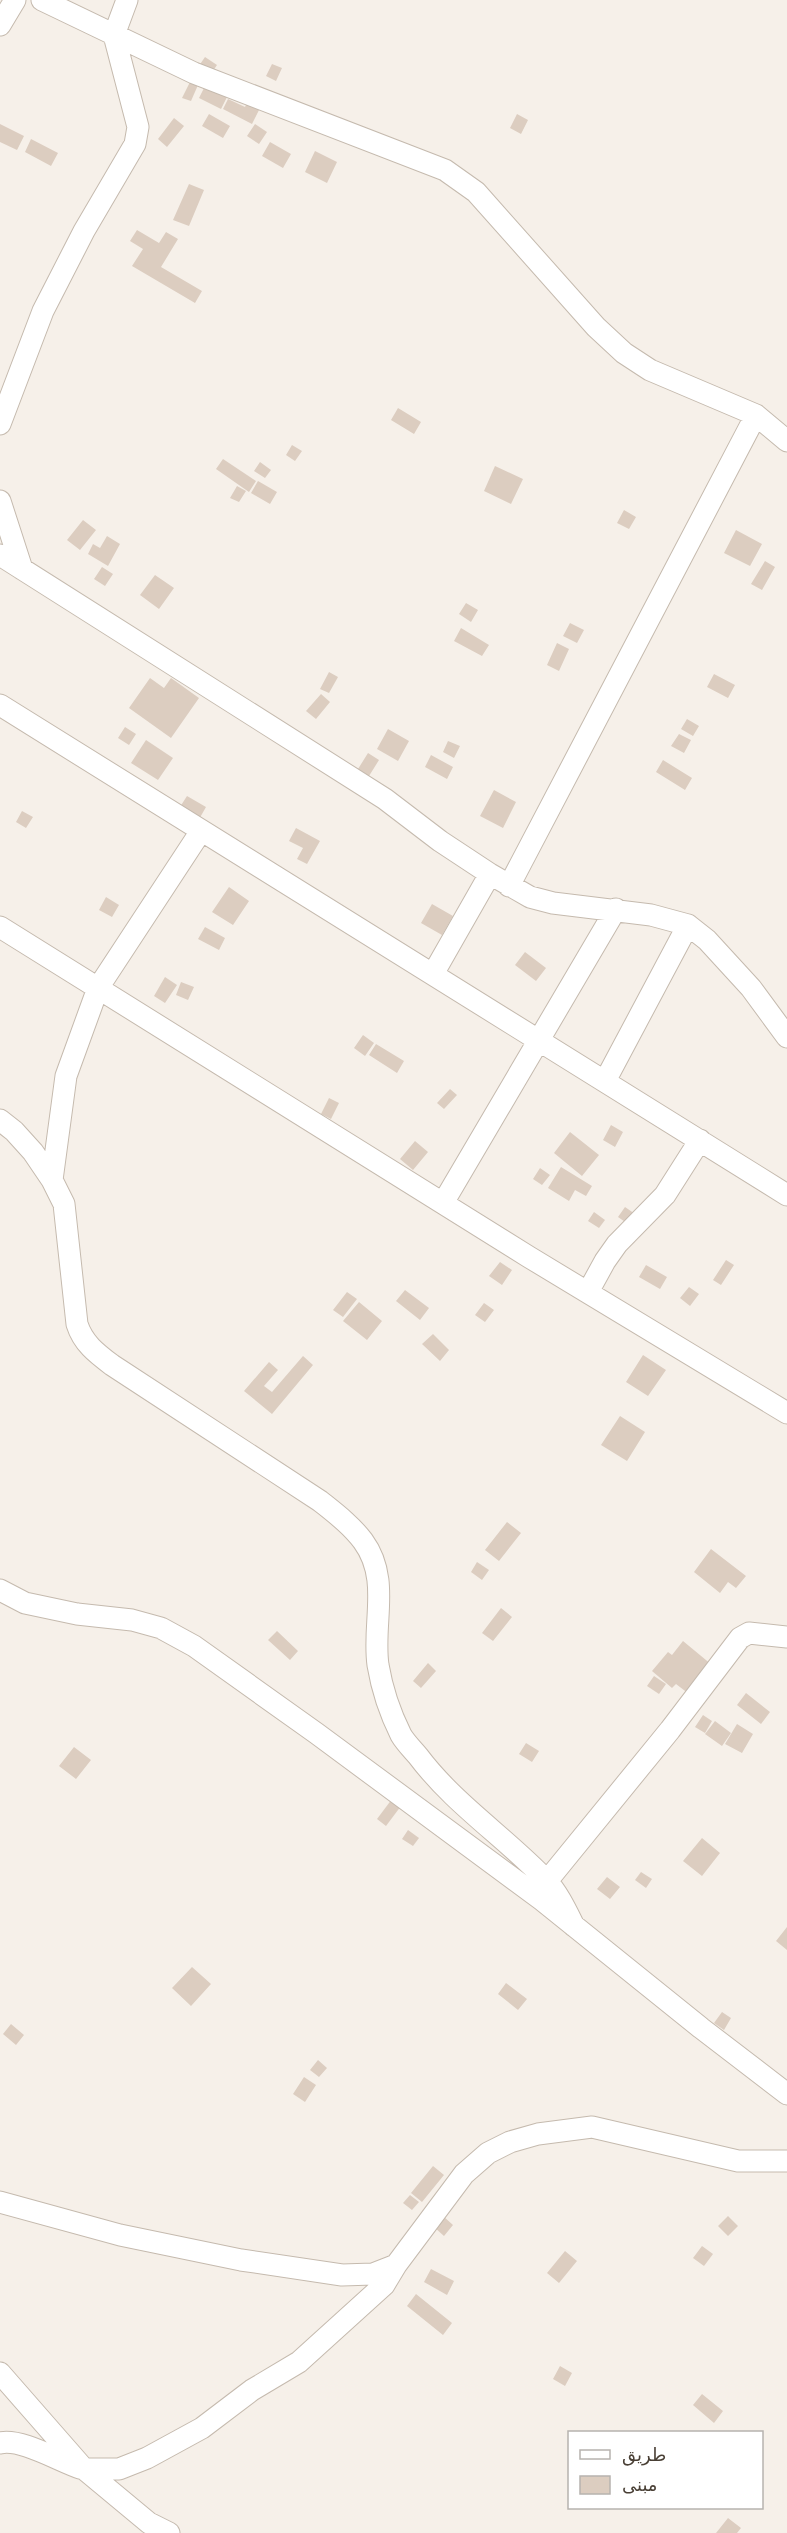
<svg xmlns="http://www.w3.org/2000/svg" width="787" height="2533" font-family="'DejaVu Sans',Vazirmatn,sans-serif">
<rect width="100%" height="100%" fill="#f6f0e9"/>
<!-- building -->
<path fill="#dccdc0" d="M205,57l12,8 -13,19 -12,-8z
M272,64l10,4 -6,13 -10,-5z
M190,82l8,3 -7,16 -9,-3z
M205,86l22,11 -6,12 -22,-11z
M228,99l17,8 4,-8 12,7 -9,18 -29,-15z
M209,114l21,12 -7,12 -21,-12z
M517,114l11,6 -7,14 -11,-6z
M174,118l10,8 -17,21 -9,-8z
M0,124l24,12 -7,14 -17,-8z
M255,124l12,8 -8,12 -12,-8z
M31,139l27,14 -7,13 -26,-14z
M270,142l21,12 -8,14 -21,-12z
M315,151l22,11 -10,21 -22,-11z
M189,184l15,6 -15,36 -16,-6z
M137,230l22,13 7,-11 12,7 -17,28 41,24 -7,12 -63,-37 11,-17 -13,-8z
M398,408l23,14 -7,12 -23,-14z
M292,445l10,6 -7,10 -9,-6z
M223,459l33,22 -7,11 -33,-23z
M260,462l11,8 -6,8 -11,-7z
M495,466l28,13 -12,25 -27,-13z
M258,481l19,11 -7,12 -19,-11z
M237,486l9,5 -7,11 -9,-4z
M624,510l12,7 -7,12 -12,-6z
M83,520l13,10 -16,20 -13,-10z
M736,530l26,14 -12,22 -26,-13z
M107,536l13,8 -12,22 -20,-12 5,-10 7,4z
M765,561l10,6 -13,23 -11,-6z
M102,567l11,7 -8,12 -11,-7z
M155,575l19,13 -15,21 -19,-14z
M466,603l12,7 -7,12 -12,-8z
M570,623l14,7 -7,13 -14,-7z
M461,628l28,17 -7,11 -28,-15z
M557,643l12,6 -10,22 -12,-6z
M329,672l9,5 -9,16 -9,-4z
M714,674l21,11 -7,13 -21,-11z
M150,678l14,10 7,-10 28,20 -28,40 -42,-30z
M321,694l9,8 -14,17 -10,-8z
M687,719l12,7 -6,10 -12,-7z
M125,727l11,7 -7,11 -11,-7z
M388,729l21,12 -11,20 -21,-12z
M679,734l12,6 -7,13 -13,-7z
M146,740l27,18 -15,22 -27,-17z
M448,741l12,5 -6,12 -11,-6z
M368,753l11,7 -10,16 -11,-7z
M431,755l22,12 -6,12 -22,-12z
M663,760l29,18 -7,12 -29,-18z
M494,790l22,12 -13,26 -23,-12z
M187,796l19,11 -8,14 -20,-11z
M22,811l11,6 -7,11 -10,-6z
M296,828l24,13 -13,23 -10,-5 6,-11 -14,-7z
M229,887l20,14 -16,24 -21,-13z
M106,897l13,8 -7,12 -13,-7z
M432,904l21,12 -11,19 -21,-12z
M205,927l20,11 -6,12 -21,-11z
M525,952l21,16 -10,13 -21,-16z
M165,977l12,8 -12,18 -11,-7z
M181,982l13,5 -6,13 -12,-5z
M363,1035l11,8 -9,13 -11,-8z
M376,1044l28,17 -7,12 -28,-18z
M450,1089l7,6 -13,14 -7,-6z
M329,1098l10,5 -8,16 -10,-5z
M611,1125l12,7 -8,15 -12,-7z
M570,1132l29,23 -17,21 -28,-23z
M415,1141l13,11 -15,18 -13,-11z
M561,1167l31,19 -6,10 -11,-6 -6,11 -21,-13z
M540,1168l10,7 -8,10 -9,-6z
M625,1207l13,9 -7,10 -13,-9z
M594,1212l11,8 -6,8 -11,-7z
M726,1260l8,5 -13,20 -8,-5z
M500,1262l12,8 -10,15 -13,-9z
M646,1265l21,12 -7,12 -21,-12z
M689,1287l10,7 -9,12 -10,-8z
M405,1290l24,18 -9,12 -24,-19z
M347,1292l10,7 -14,18 -10,-7z
M359,1302l23,19 -15,19 -24,-19z
M484,1303l10,7 -9,12 -10,-7z
M433,1334l16,16 -9,11 -18,-17z
M643,1355l23,15 -18,26 -22,-14z
M303,1356l10,9 -41,49 -28,-23 25,-29 9,8 -14,16 8,6z
M620,1416l25,16 -18,29 -26,-16z
M507,1522l14,11 -22,28 -14,-11z
M711,1549l35,27 -10,12 -8,-6 -8,11 -26,-21z
M477,1562l12,8 -7,10 -11,-8z
M501,1608l11,9 -19,24 -11,-8z
M277,1631l21,20 -8,9 -22,-20z
M683,1641l29,24 -23,29 -13,-10 -4,4 -20,-17 16,-19 4,3z
M428,1663l8,8 -15,17 -8,-7z
M654,1676l12,8 -7,10 -12,-8z
M746,1693l24,19 -9,12 -24,-19z
M703,1715l9,6 -7,12 -10,-6z
M715,1721l16,12 -9,13 -17,-12z
M737,1724l16,10 -11,19 -17,-9z
M526,1743l13,8 -7,11 -13,-8z
M74,1747l17,13 -15,19 -17,-13z
M392,1799l9,7 -15,20 -9,-7z
M408,1830l11,8 -6,8 -11,-7z
M702,1838l18,15 -18,23 -19,-15z
M641,1872l11,7 -6,9 -11,-8z
M607,1877l13,10 -10,12 -13,-10z
M787,1927v23l-11,-9z
M192,1967l19,17 -20,22 -19,-18z
M506,1983l21,16 -9,11 -20,-16z
M722,2012l9,6 -7,12 -10,-7z
M11,2024l13,11 -8,10 -13,-11z
M318,2060l9,8 -8,9 -9,-7z
M304,2077l12,8 -11,17 -12,-8z
M433,2166l11,9 -22,27 -11,-9z
M410,2195l9,7 -7,8 -9,-7z
M443,2216l10,9 -9,11 -10,-9z
M728,2216l10,10 -10,10 -10,-10z
M702,2246l11,8 -9,12 -11,-8z
M565,2251l12,10 -18,22 -12,-10z
M431,2269l23,12 -7,14 -23,-13z
M416,2294l36,29 -9,12 -36,-29z
M560,2366l12,7 -7,13 -12,-7z
M702,2394l21,17 -9,12 -21,-18z
M728,2518l13,10 -4,5h-21z"/>
<g fill="none" stroke-linecap="round" stroke-linejoin="round">
<defs>
<path id="minor" d="M42,0l152,73 251,97 31,22 120,135 28,26 26,17 106,45 31,26
M0,25l15,-25
M0,424l43,-113 41,-80 51,-87 3,-17 -24,-92 13,-35
M0,501l22,68
M0,555l385,244 55,42 50,33 40,23 23,6 98,12 37,10 19,15 44,48 36,49
M0,705l787,490
M509,886l247,-471
M0,927l529,330 258,156
M433,974l57,-100
M605,1081l83,-156
M0,1120l14,11 19,21 19,28 12,24 13,120c6,19 19,29 35,41l208,136c15,12 31,24 43,40 28,38 9,82 15,124 4,24 12,48 23,70 4,7 11,14 17,21 36,48 87,81 128,124 12,13 20,30 28,46
M52,1180l14,-104 32,-88 103,-157
M443,1203l173,-294
M588,1292l17,-31 12,-17 48,-49 35,-55
M0,1590l25,13 52,11 55,6 29,8 33,18 122,87 226,167 159,128 86,66
M547,1881l123,-151 70,-92 9,-5 38,4
M0,2202l120,33 121,25 101,15 31,-1 23,-9 68,-91 24,-21 22,-11 28,-8 54,-7 146,34h49
M0,2373l84,96
M0,2443c21,-5 59,18 80,25
M169,2533l-20,-10 -65,-54h35l28,-11 55,-30 50,-38 47,-28 85,-77 12,-20"/>
</defs>
<!-- minor casing -->
<use href="#minor" stroke="#c5baae" stroke-width="23"/>
<!-- minor -->
<use href="#minor" stroke="#fff" stroke-width="21"/>
</g>
<!-- legend -->
<rect x="568" y="2431" width="195" height="78" fill="#ffffff" stroke="#b7b3af" stroke-width="1.5"/>
<rect x="580" y="2450" width="30" height="9" fill="#ffffff" stroke="#b7b3af" stroke-width="1.5"/>
<text x="622" y="2461" font-size="18" fill="#4a4036">طريق</text>
<rect x="580" y="2476" width="30" height="18" fill="#dccdc0" stroke="#b7b3af" stroke-width="1.5"/>
<text x="622" y="2491" font-size="18" fill="#4a4036">مبنى</text>
</svg>
